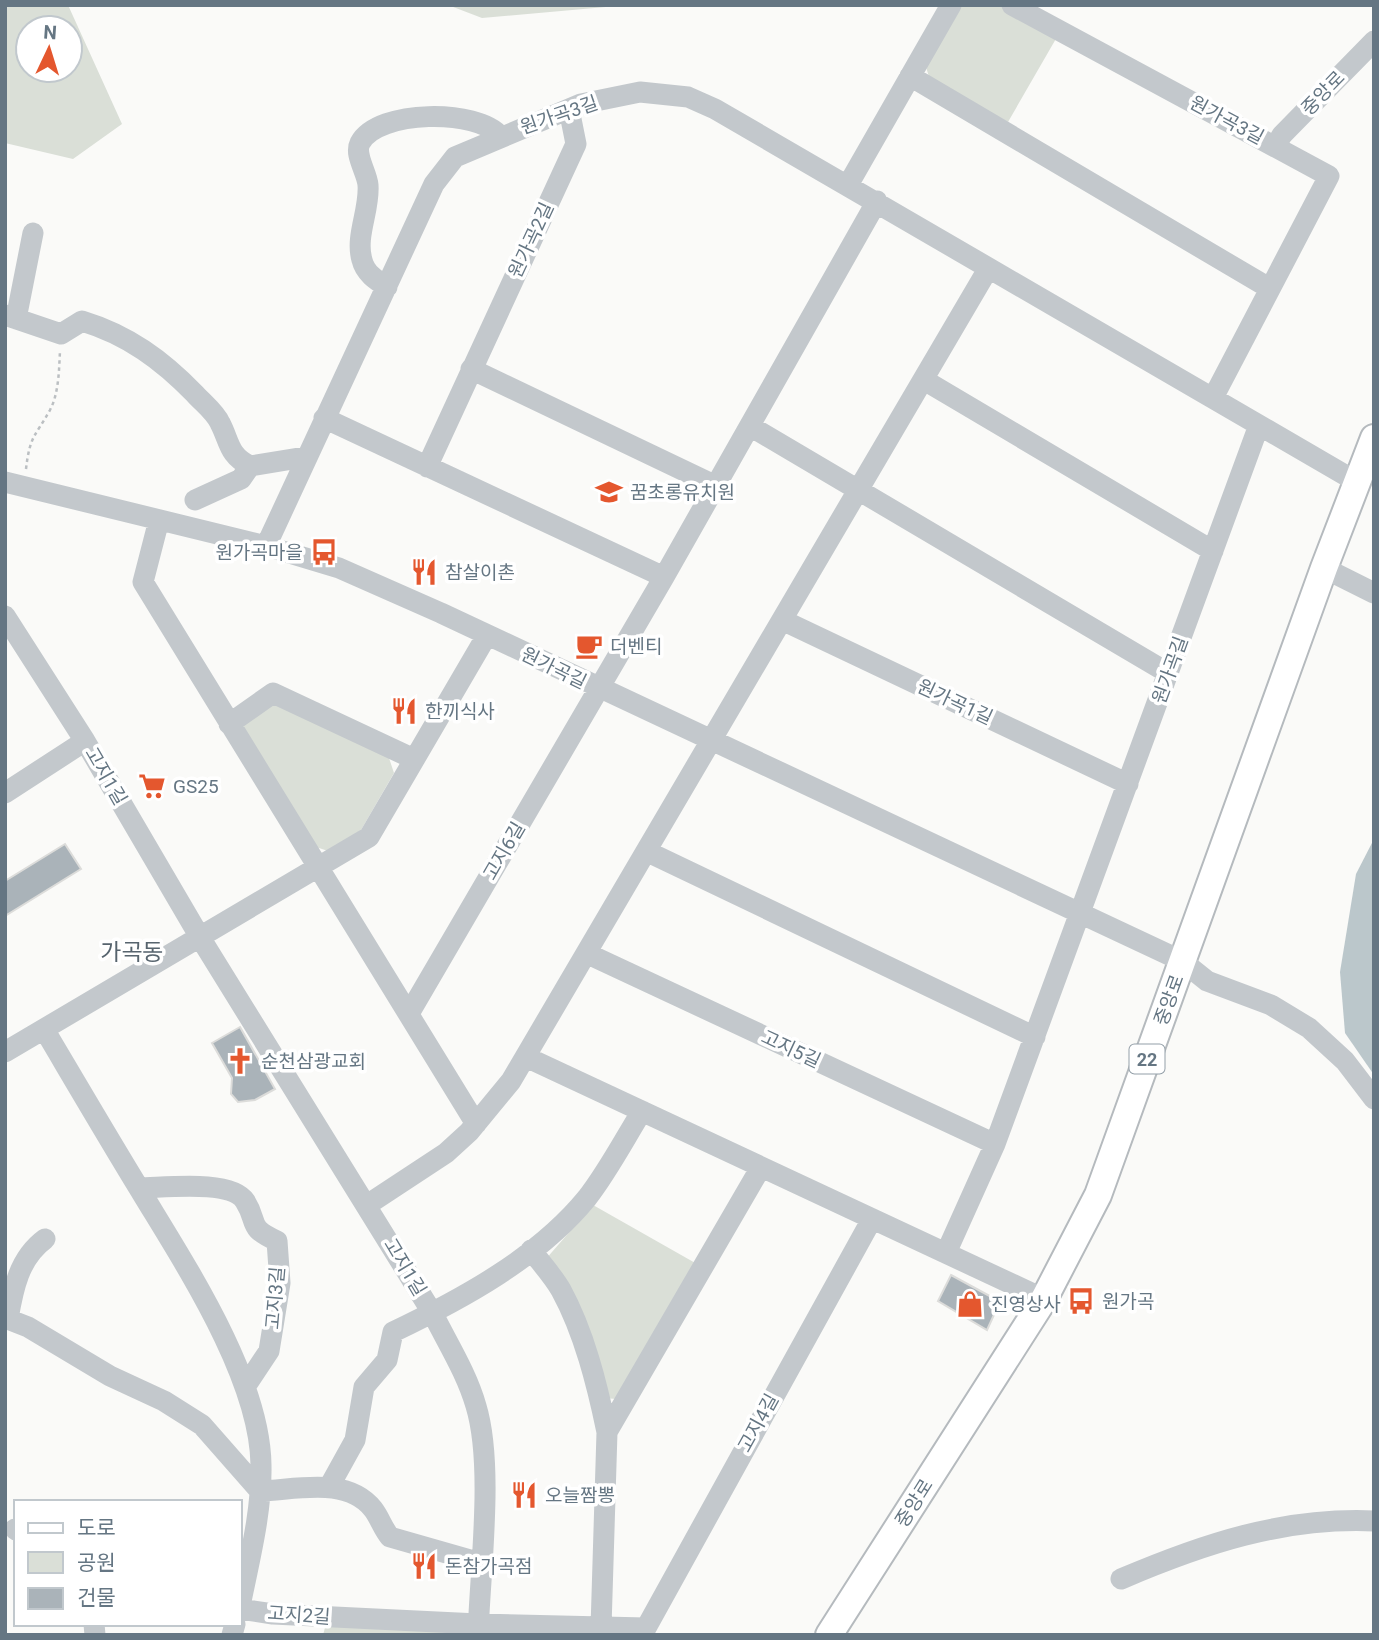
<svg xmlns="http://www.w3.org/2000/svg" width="1379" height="1640" font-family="Roboto,'Noto Sans KR',sans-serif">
<rect width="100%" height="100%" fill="#fafaf8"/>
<!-- green -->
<path fill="#dadfd7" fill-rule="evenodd" d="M5,5h63l54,119 -49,35 -68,-16zM70,28v42h-42v-42z
M448,5h180l-146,13z
M962,5h37l58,32 -49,85 -78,-42 -4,-13z
M277,704l112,54 5,15 -33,57 -33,21 -15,-5 -73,-122 25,-18z
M593,1205l104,59 -81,135 -12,-1 -59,-138z
M326,1624l121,5 7,5 -131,1z"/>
<!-- water -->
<path fill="#bbc7cb" d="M1374,839v236l-29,-42 -5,-61 16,-98z"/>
<!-- building -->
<path fill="#aab3b9" stroke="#dcdcda" stroke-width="2" d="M65,844l16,25 -76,47v-35z
M240,1027l35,62 -20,11 -17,2 -7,-8 1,-16 -20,-35z
M951,1275l46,25 1,6 -11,24 -49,-29z"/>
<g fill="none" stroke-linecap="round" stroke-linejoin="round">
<defs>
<path id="major" d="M829,1635l215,-336 54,-104 226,-627 50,-130"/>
</defs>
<!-- major casing -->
<use href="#major" stroke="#b5babe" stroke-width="30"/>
<!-- path -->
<path stroke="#bbbfc2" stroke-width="2.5" stroke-dasharray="3.5 3.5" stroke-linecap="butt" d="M26,469c4,-34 9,-32 24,-59 9,-17 9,-41 10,-59"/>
<!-- minor -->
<path stroke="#c3c8cc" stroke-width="21" d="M1012,5l317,171 -115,220
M910,76l359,212
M1275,147l7,-12 92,-94
M848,185l103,-180
M387,287c-11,-7 -22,-14 -25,-27 -7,-24 8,-50 6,-75 -1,-13 -14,-30 -8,-42 18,-34 118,-34 140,-7
M5,315l56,19 21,-13c46,14 80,39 113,73 8,9 20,18 25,29 10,19 8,32 30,43
M16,319l17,-86
M471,369l245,117
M924,380l289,171
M324,418l340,159
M750,426l418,247
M250,466l55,-9
M427,467l149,-323 -7,-35
M5,482l261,64 73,22 102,45 741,348 25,20 64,24 38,23 36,33 29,38
M195,500l46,-21 9,-13
M159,520l-16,62 333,542
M266,546l168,-362 21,-27 126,-53 59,-12 48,5 27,12 642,373
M1324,568l50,25
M5,616l80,125 116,198 232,375c15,30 34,60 43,92 18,59 4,165 2,229
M782,620l346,164
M229,724l44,-31 141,66
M5,793l80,-52
M648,852l387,185
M588,954l407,190
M410,1012l254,-435 213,-376
M44,1029c32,54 63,107 96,161 44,73 120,187 121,275 1,47 -12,96 -21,141
M5,1052l364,-215 118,-202
M526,1057l518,242
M139,1188c23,0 92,-9 106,13 14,22 1,26 32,40l3,42 -11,68 -24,36
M367,1205l79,-52 23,-21 42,-51 477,-812
M531,1250c10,13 22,26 30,40 23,42 36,94 46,142l-6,196
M946,1253l49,-109 264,-719
M5,1318l23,9 82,49 54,25 38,24 58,66c36,-1 87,-15 113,18 7,9 10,20 17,28l91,26
M8,1319c5,-30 11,-61 37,-80
M607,1432l154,-265
M329,1487l26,-47 9,-53 23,-27 6,-28c69,-33 145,-74 194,-134 21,-27 37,-58 55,-87
M15,1529l1,1
M1121,1579c82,-35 162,-62 253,-58
M240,1609l33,5 205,10 168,4
M94,1624l1,11
M646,1628l226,-409
M232,1635l3,-11"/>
<!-- major -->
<use href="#major" stroke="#fff" stroke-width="26"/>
</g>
<!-- icons -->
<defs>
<symbol id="school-bare" viewBox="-9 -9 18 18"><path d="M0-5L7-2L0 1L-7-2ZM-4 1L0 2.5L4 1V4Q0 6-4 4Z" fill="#e4572e" stroke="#fff" stroke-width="2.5" paint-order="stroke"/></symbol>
<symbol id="bus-bare" viewBox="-9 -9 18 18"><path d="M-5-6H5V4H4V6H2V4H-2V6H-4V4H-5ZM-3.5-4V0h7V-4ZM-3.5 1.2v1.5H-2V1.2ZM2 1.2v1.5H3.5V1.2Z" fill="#e4572e" stroke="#fff" stroke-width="2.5" paint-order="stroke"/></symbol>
<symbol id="restaurant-bare" viewBox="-9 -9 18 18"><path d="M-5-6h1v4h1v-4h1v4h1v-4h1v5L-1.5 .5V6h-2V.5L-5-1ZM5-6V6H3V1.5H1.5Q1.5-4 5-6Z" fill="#e4572e" stroke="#fff" stroke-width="2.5" paint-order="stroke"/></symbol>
<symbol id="cafe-bare" viewBox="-9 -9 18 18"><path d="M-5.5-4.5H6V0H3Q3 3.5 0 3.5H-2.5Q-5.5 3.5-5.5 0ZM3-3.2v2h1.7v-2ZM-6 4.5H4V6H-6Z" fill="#e4572e" stroke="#fff" stroke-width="2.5" paint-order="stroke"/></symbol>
<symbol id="supermarket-bare" viewBox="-9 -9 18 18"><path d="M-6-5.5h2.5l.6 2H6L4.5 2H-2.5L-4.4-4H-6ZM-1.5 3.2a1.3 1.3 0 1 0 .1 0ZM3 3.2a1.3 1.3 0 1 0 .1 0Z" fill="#e4572e" stroke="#fff" stroke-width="2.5" paint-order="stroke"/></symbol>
<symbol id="church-bare" viewBox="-9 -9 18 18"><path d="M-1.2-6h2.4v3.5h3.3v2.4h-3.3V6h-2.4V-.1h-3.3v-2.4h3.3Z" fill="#e4572e" stroke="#fff" stroke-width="2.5" paint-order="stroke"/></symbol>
<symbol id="shop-bare" viewBox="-9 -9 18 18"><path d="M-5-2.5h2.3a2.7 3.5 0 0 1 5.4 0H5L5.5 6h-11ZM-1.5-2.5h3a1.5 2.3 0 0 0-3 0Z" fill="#e4572e" stroke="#fff" stroke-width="2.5" paint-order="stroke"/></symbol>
</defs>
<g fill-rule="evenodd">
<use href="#school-bare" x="590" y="473" width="38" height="38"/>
<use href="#bus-bare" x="305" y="533" width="38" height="38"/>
<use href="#restaurant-bare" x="405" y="553" width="38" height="38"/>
<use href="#cafe-bare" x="570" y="627" width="38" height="38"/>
<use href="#restaurant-bare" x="385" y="692" width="38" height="38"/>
<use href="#supermarket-bare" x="133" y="767" width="38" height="38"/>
<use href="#church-bare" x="221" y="1042" width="38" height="38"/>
<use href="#bus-bare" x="1062" y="1282" width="38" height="38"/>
<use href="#shop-bare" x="951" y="1285" width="38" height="38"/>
<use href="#restaurant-bare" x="505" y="1476" width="38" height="38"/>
<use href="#restaurant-bare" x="405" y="1547" width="38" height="38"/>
</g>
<g text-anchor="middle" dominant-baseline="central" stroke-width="7" stroke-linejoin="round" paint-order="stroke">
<!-- shield labels -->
<rect fill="#fff" stroke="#939fa8" stroke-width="2" x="1129.5" y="1044.5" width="35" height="29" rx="5"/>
<g font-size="18" font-weight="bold" fill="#657683">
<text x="1147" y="1059">22</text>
</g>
<!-- street labels -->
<g font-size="19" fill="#657683" stroke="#fff">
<text transform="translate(1323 93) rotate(-46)">중앙로</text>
<text transform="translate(559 115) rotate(-19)">원가곡3길</text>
<text transform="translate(1227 120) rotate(28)">원가곡3길</text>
<text transform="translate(531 240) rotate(-65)">원가곡2길</text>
<text transform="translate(554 668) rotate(26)">원가곡길</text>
<text transform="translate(1170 670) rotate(-70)">원가곡길</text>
<text transform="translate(955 702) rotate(25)">원가곡1길</text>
<text transform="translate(106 776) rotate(60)">고지1길</text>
<text transform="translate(504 851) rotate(-60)">고지6길</text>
<text transform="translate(1169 1000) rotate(-70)">중앙로</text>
<text transform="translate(791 1049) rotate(25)">고지5길</text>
<text transform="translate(405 1267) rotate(59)">고지1길</text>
<text transform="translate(275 1298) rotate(-85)">고지3길</text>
<text transform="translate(758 1423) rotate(-61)">고지4길</text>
<text transform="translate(914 1503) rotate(-58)">중앙로</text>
<text transform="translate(299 1615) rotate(4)">고지2길</text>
</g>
<!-- poi labels -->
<g font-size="19" fill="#657683" stroke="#fff" text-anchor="start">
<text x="630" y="492">꿈초롱유치원</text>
<text x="303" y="552" text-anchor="end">원가곡마을</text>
<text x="445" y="572">참살이촌</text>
<text x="610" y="646">더벤티</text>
<text x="425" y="711">한끼식사</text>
<text x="173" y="786">GS25</text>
<text x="261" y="1061">순천삼광교회</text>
<text x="1102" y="1301">원가곡</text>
<text x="991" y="1304">진영상사</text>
<text x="545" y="1495">오늘짬뽕</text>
<text x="445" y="1566">돈참가곡점</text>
</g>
<!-- quarter labels -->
<g font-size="23" fill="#57646e" stroke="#fff">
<text x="132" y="952">가곡동</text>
</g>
</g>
<!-- border -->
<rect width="1379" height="1640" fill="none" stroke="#657683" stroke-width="14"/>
<!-- legend -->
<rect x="14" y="1500" width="228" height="126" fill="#ffffff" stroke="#c1c8cd" stroke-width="2"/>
<rect x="28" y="1523" width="35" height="10" fill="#ffffff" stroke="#c1c8cd" stroke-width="2"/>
<text x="77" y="1535" font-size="21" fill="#657683">도로</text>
<rect x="28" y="1552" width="35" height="21" fill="#dadfd7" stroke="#c1c8cd" stroke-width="2"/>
<text x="77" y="1570" font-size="21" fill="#657683">공원</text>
<rect x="28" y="1588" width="35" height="21" fill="#aab3b9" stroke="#c1c8cd" stroke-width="2"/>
<text x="77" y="1605" font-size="21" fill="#657683">건물</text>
<!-- north arrow -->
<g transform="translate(49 49) rotate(4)"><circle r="33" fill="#ffffff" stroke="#c1c8cd" stroke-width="2"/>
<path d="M0-5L12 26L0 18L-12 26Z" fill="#e4572e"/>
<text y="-10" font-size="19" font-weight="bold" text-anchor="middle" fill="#657683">N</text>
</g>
</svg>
